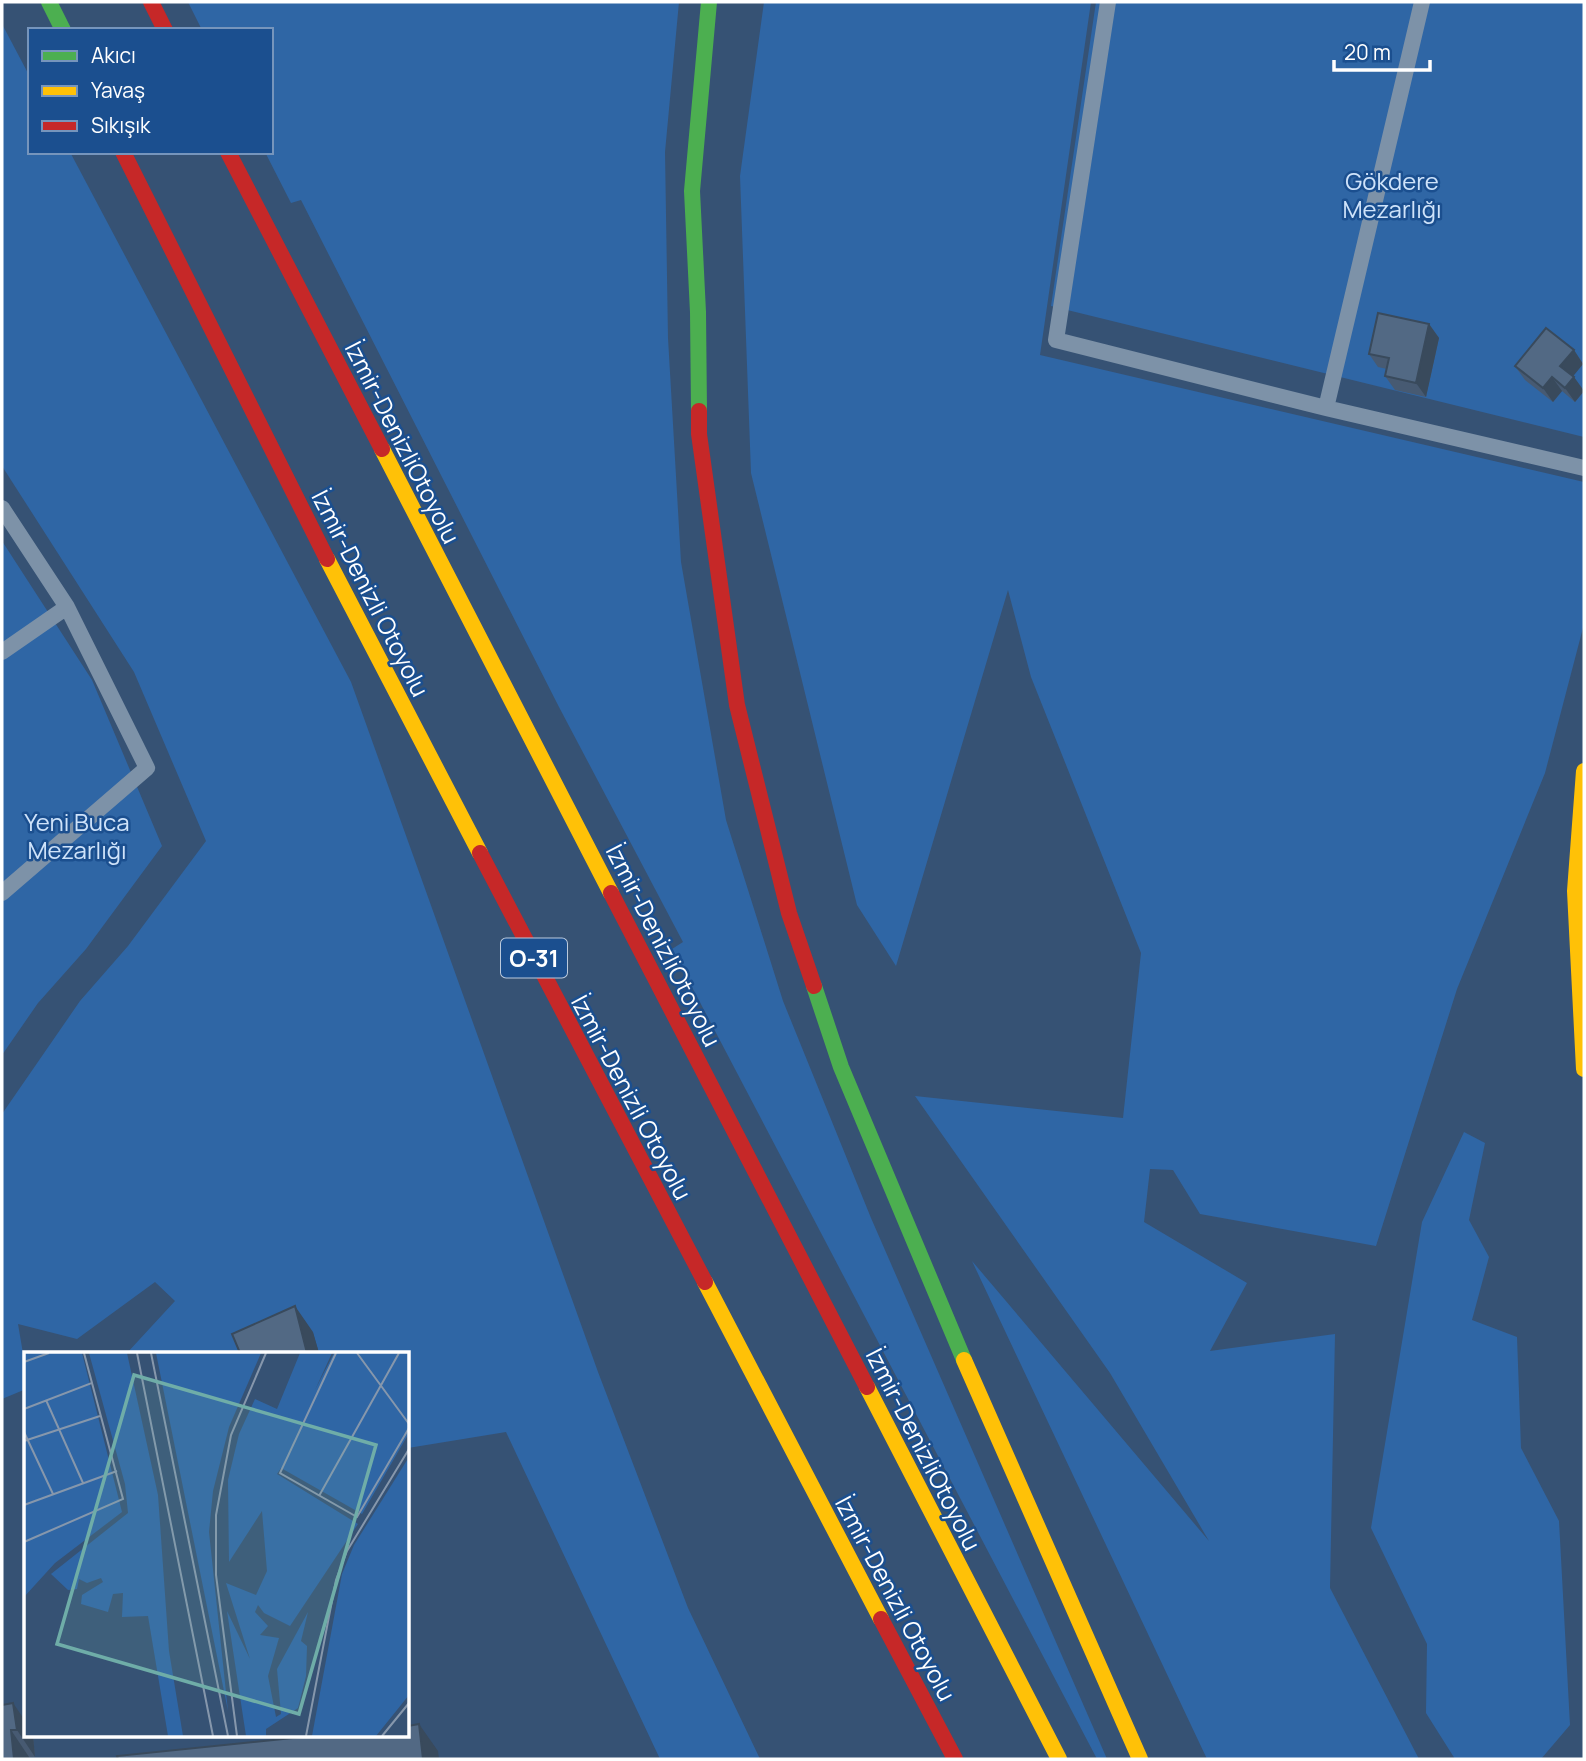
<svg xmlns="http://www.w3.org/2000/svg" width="1586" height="1761" font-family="Manrope,sans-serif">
<rect width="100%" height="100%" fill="#365274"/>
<!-- green -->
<path fill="#2f66a5" d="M188,2h491l-14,150 3,186 13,224 45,258 57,181 88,217 236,541h-10l-425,-810 11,-7 -124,-235 -258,-507 -10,3 -26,-51h6v-122h-69z
M764,2h327l-51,353 544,127v142l-39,149 -88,216 -81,257 -176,-32 -27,-44 -23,-1 -6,53 103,61 -37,68 125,-17 -5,254 89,171h-212l-235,-498 237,280 -99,-168 -195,-277 208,22 18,-165 -110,-276 -23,-87 -112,376 -39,-61 -106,-432 -11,-297z
M1096,2h488v435l-533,-131z
M2,24l28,53v75h40l281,530 247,690 90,236 72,151h-100l-154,-327 -98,16v-95h-89l-6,-20 -46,20h-140l48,-52 -20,-19 -78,57 -59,-15 8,47v18l-24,10v-285l78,-113 48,-55 78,-105 -72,-169 -132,-206z
M2,541l90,139 70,166 -76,103 -48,54 -36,52z
M1464,1132l21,11 -16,77 20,37 -17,63 45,17 4,111 38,73 11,204 -29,34h-86l-29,-46 1,-69 -56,-116 51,-306z"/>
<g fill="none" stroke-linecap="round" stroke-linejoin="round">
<!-- lane -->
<path stroke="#7d92a8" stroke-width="16" d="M1108,2l-52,338 270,68 258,60
M1326,408l96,-406
M2,508l65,99 80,161 -145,125
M2,652l65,-45"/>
<!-- fast -->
<path stroke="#4caf50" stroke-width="16" d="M49,2l14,28
M699,411l-1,-99 -6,-121 17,-189
M814,986l27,81 123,293"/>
<!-- slow -->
<path stroke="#ffc107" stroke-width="16" d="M382,449l229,444
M327,559l153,294
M1584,771l-9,120 9,178
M705,1282l176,337
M964,1360l176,399
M867,1387l192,372"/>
<!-- jam -->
<path stroke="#c62828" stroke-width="16" d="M151,2l14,28
M123,152l204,407
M228,152l154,297
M699,411v23l38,271 52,208 25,73
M480,853l225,429
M611,893l256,494
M881,1619l74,140"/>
</g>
<!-- wall -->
<path fill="#475a72" d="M1429,324l10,14 -13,59 -31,-7 -10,-14 2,-7 -9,-2 -9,-13z
M1574,350l9,14 -10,12 11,15 -9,11 -13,-11 -9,11 -28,-22 -10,-14z
M2,1705l24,30h7l2,22 -33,2z"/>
<!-- shaded-wall -->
<path fill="#394a5c" d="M1429,324l10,14 -13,59 -10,-14z
M1574,350l9,14 -13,16 -10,-14z
M1552,377l10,14 -9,11 -10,-14z
M1574,377l10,14 -9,11 -10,-14z
M295,1306l18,26 6,21h-12z
M13,1703l13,19v13h7l2,22 -18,-27z
M419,1724l19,27 1,8h-16z
M11,1730l18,27 1,2h-16z"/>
<!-- building -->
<path fill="#526984" stroke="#394a5c" stroke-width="2" d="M1378,313l51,11 -13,59 -31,-7 4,-18 -20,-4z
M1546,328l28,22 -14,16 14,11 -9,11 -13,-11 -9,11 -28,-22z
M295,1306l12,47h-67l-8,-19z
M13,1703l4,27h-6l3,29h-12v-54z
M419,1724l4,35h-305l-1,-3 205,-21h86v-9z"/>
<g text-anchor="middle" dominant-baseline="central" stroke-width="5" stroke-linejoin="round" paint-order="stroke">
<!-- shield labels -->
<rect fill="#1b4f8f" stroke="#bbcadd" stroke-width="2" x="501" y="938.5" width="66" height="39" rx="5"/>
<g font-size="23" font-weight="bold" fill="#fff">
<text x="534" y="958">O-31</text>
</g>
<!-- park labels -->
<g font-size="24" fill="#cfe3fa" stroke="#1b4f8f">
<text x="1392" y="180">Gökdere<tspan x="1392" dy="28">Mezarlığı</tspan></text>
<text x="77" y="821">Yeni Buca<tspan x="77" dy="28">Mezarlığı</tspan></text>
</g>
<!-- street labels -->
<g font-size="24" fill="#fff" stroke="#1b4f8f">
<text transform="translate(403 442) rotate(63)">İzmir-DenizliOtoyolu</text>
<text transform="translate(371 593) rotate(63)">İzmir-Denizli Otoyolu</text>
<text transform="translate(664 945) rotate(63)">İzmir-DenizliOtoyolu</text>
<text transform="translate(632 1097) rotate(62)">İzmir-Denizli Otoyolu</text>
<text transform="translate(924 1449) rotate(63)">İzmir-DenizliOtoyolu</text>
<text transform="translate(896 1598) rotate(62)">İzmir-Denizli Otoyolu</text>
</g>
</g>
<!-- overview -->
<g transform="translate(24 1352)">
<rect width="385" height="385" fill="#365274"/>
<path d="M0,1h58l40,159 -67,51 -31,34zM65,1h38l31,142 11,156 14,85h-15l-20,-120 -26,1 1,-24 -10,1 -5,18 -27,-8 1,-9 21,-13 -2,-4 -14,5 -8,-4 -2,10 -9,1 -17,-16 77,-61 -3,-29zM132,1h105l-32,74 -16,64 -4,41 19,179zM276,1h32l-17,37 19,-37h75v80l-47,81 -81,-46 -4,6 81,50 -68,102 -26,-13 -6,-8 -3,7 13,14 -8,9 19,3 -11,38 8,41 5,-3 -4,-45 31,-57 -7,29 6,5 -1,30 -8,32 -32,21v7h-20l-19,-125 23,48 -24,-76 30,12 11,-24 -5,-60 -33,51 -1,-82 11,-46 16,-35 22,10zM385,105v238l-33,41h-64l30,-162 12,-29z" fill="#2f66a5"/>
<path fill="none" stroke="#8697ac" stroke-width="2" d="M113,1l76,383M127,1l77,383M312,1l-56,120 77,44 52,-89M333,1l52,71M0,10l25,-9M22,48l37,83M0,57l68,-26 -8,-30M0,80l29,62M0,89l76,-25M295,144l80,-143M0,153l93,-34M0,190l99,-43 -31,-116M213,384l-21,-161v-60l15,-80 35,-82M282,384l30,-156 11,-29 62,-102M358,384l27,-33"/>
<path fill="#6fada8" fill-opacity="0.15" stroke="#6fada8" stroke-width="3.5" d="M110,23l242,70 -77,269 -242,-70z"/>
<rect width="385" height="385" fill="none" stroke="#fff" stroke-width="3.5"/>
</g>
<!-- border -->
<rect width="1586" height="1761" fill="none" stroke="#ffffff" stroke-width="7"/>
<!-- legend -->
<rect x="28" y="28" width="245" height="126" fill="#1b4f8f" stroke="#7695bc" stroke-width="2"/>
<rect x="42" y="51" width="35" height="10" fill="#4caf50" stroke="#7695bc" stroke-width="2"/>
<text x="91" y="63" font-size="21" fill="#ffffff">Akıcı</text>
<rect x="42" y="86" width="35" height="10" fill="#ffc107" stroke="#7695bc" stroke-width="2"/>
<text x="91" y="98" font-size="21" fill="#ffffff">Yavaş</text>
<rect x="42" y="121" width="35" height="10" fill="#c62828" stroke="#7695bc" stroke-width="2"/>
<text x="91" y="133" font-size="21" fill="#ffffff">Sıkışık</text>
<!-- scale -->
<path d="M1334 60v10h96v-10" fill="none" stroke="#ffffff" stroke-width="3.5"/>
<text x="1344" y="60" font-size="21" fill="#ffffff" stroke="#1b4f8f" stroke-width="5" paint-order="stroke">20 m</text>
</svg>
